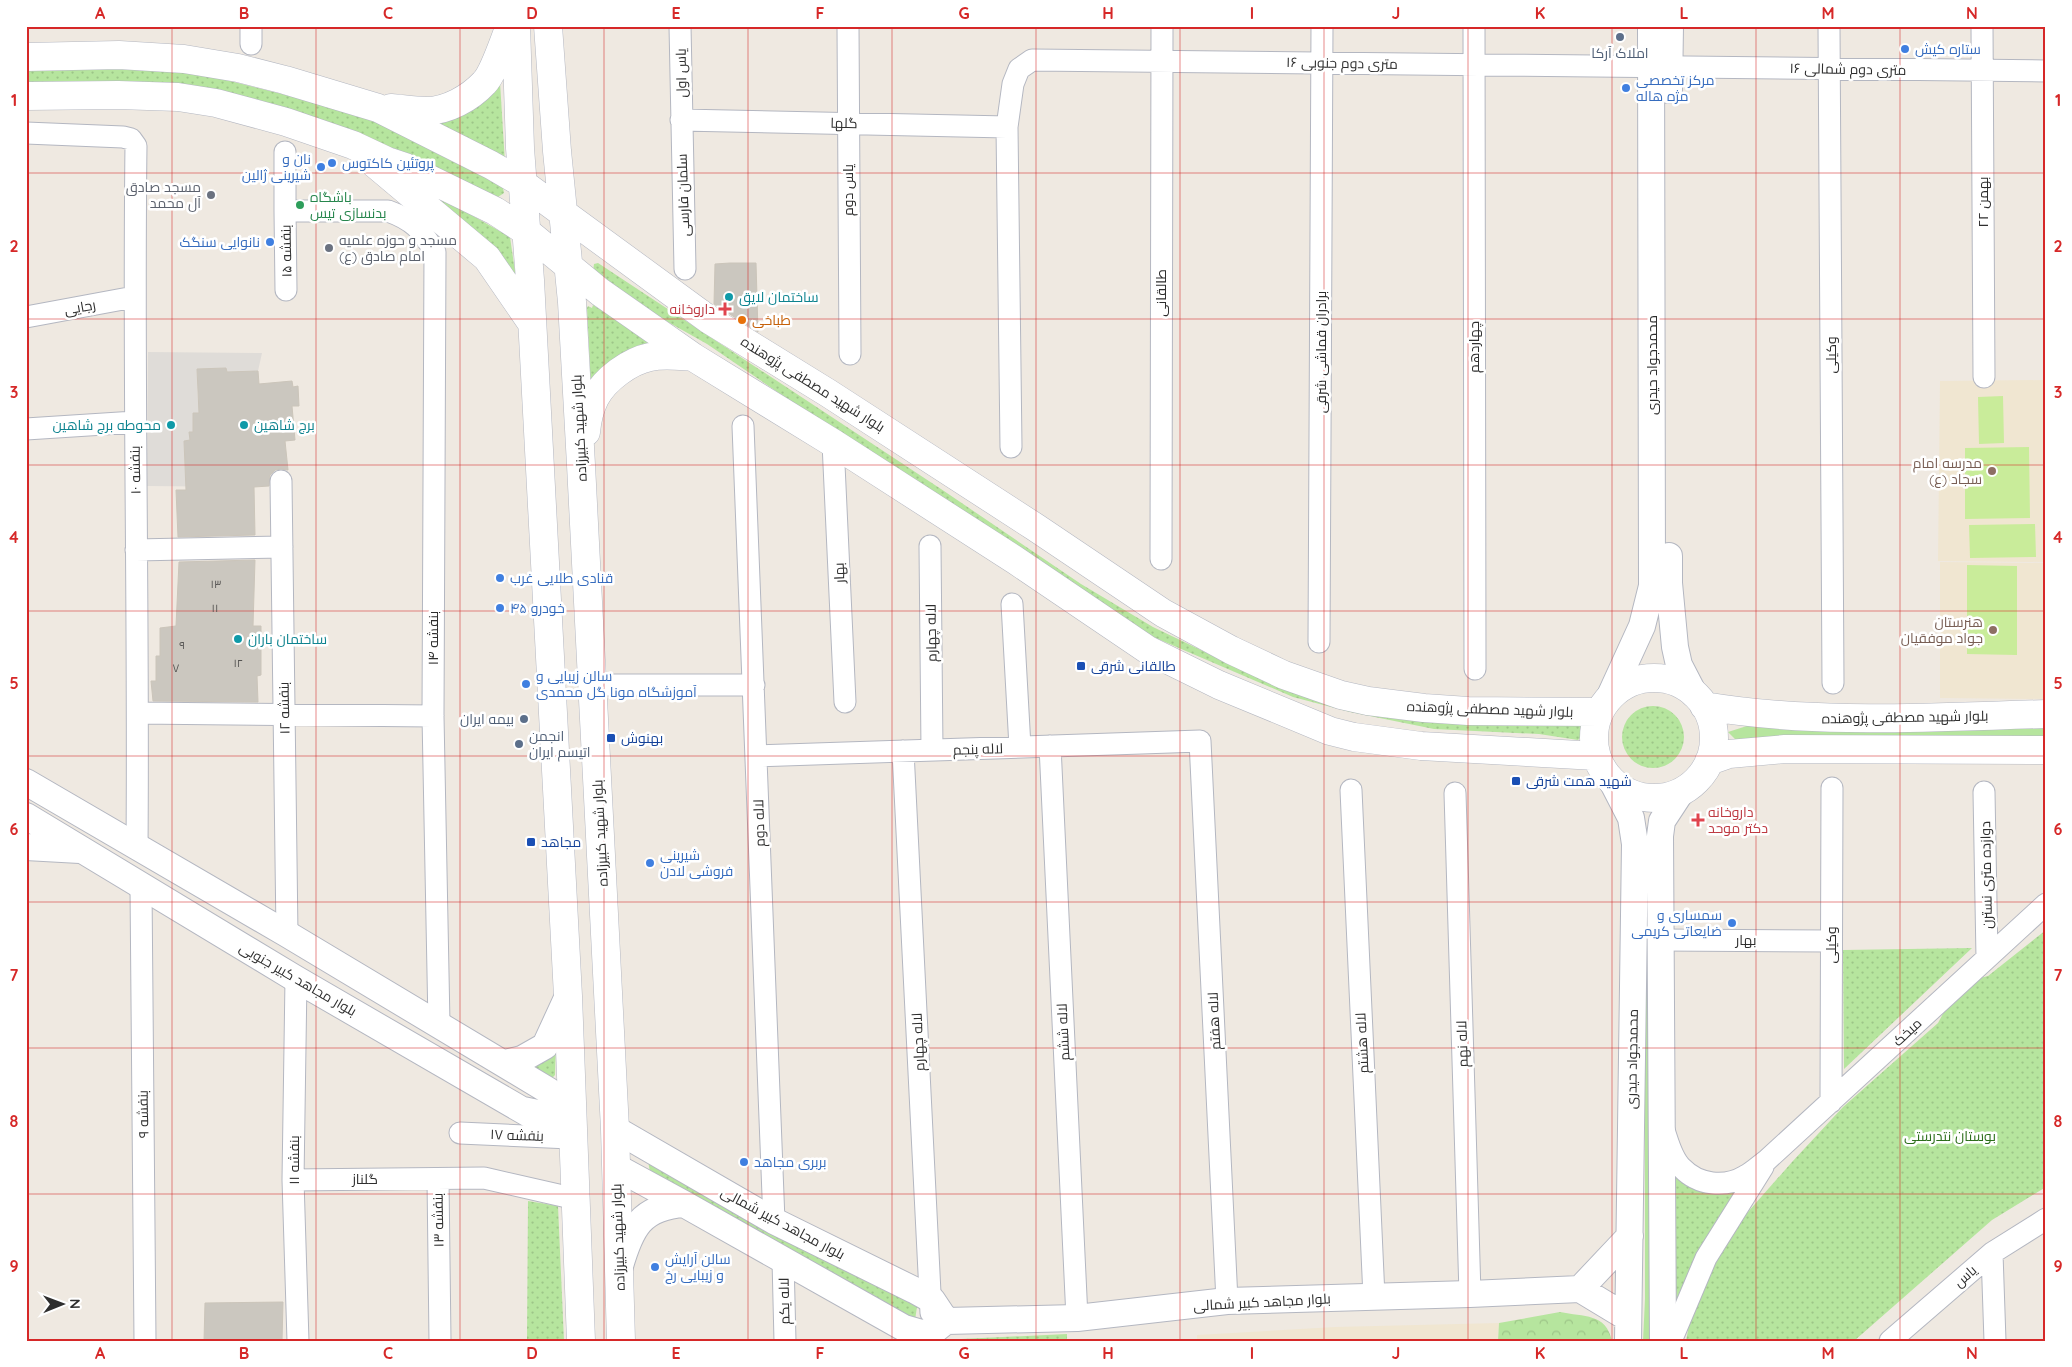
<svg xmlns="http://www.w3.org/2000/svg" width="2072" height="1367" font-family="Quicksand,Cairo,sans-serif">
<defs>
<pattern id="grass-dots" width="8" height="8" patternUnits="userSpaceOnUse" patternTransform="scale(1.25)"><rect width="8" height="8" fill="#b6e59e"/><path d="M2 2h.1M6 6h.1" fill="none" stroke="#9dc588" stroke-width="1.8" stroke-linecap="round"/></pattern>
<pattern id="forest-crowns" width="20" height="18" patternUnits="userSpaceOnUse" patternTransform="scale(1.25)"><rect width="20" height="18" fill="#b6e59e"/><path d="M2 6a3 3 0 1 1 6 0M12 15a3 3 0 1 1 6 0" fill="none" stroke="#9dc588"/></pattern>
</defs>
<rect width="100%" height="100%" fill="#efe9e1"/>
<!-- education -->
<path fill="#f0e6d1" d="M2046,380v182l-108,-1 2,-180z
M1940,562l106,1v136l-106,-1z
M1499,1323l-1,18h-301v-6l138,-8z"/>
<!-- grass -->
<path fill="url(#grass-dots)" d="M135,66l63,7 128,32 55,19 56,24 66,40 1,5 -6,4h-5l-142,-64 -325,-49v-16z
M499,66l6,97 -81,-41z
M388,171l50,25 72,41 8,55z
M598,263l346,228 137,93 72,43 106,51 320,45 3,6v7l-4,4 -39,-6 -105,-5 -84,-17 -57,-15 -142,-61 -197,-124 -247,-168 -71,-40 -43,-33 1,-7z
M593,305l64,41 -66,42 -4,-80 1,-2 4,2z
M1622 737a31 31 0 1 1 62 0a31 31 0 1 1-62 0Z
M2046,930v257l-54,33 -138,121h-168l5,-27 18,-44 31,-49 52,-59 51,-55 95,-84 14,-26 24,-18 12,-3z
M1972,948l-128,121 -1,-119z
M556,1041l-1,34 -3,3 -24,-14z
M648,1161l262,139 7,7 -2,13 -265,-148z
M1671,1169c16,14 33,29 56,24 7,-1 15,-7 21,-11l-71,131z
M528,1201l30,5 6,135h-37z
M1067,1334v7h-108l2,-2z"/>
<!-- forest -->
<path fill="url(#forest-crowns)" d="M1560,1312c24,5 46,1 52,29h-114l1,-18z"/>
<!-- garden -->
<path fill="#b6e59e" d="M2046,724v15l-293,3 -18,-3 -7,-7 22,-7z
M1655,841l1,500h-13l2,-42v-174l-2,-283z"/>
<!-- pitch -->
<path fill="#c9ec9a" d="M2003,396l1,47 -25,1 -1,-47z
M2029,447l1,71 -65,1v-71z
M2035,524l1,33 -66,1 -1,-33z
M1967,565l50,1v89l-50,-1z"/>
<!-- plaza -->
<path fill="#dfdcd8" d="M148,352l114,1 -4,18 -31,2 -1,-5 -29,1 1,33 14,-1 1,16 -20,-4v19h-3v8l-6,1 1,28 73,18 -111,-1z"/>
<!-- building -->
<path fill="#cbc7bf" stroke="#cbc5ba" d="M730,263h26l2,69 -44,-28 1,-40z
M226,368l1,4 31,-1 1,13 33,-3 1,6 5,-1 1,20h-7l3,34 -10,1 3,29 -7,-1 -6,1 -5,5 -1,11 -15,1 1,48 -77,2 -2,-47h10l-2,-49 6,-1 -1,-8h4v-19h6l-2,-44z
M255,560l-2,66h8v49l-4,1 1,26 -105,-1 -2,-20h5v-25h4v-28l16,-2 3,-64z
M283,1302l-1,39h-78l1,-38z"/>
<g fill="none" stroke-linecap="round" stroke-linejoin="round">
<defs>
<path id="minor" d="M251,26v18
M680,26l5,243
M848,26l2,328
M1474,26l1,643
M1829,26l4,657
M1982,26l2,351
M681,120l326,7
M26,133l97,4 8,2 5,7c-3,234 3,468 1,702
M285,211v-59
M286,290l-1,-79h103c25,9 33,18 47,41l-2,464 6,308
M26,317l108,-20
M743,426l31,795
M26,429l109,-7
M833,443l12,259
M1011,447l-4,-320 6,-43 6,-15 13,-9 1014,11
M281,481l6,453
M930,546l2,204
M136,550l146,-3
M1161,559l1,-533
M1012,604l8,143
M1319,642l3,-616
M594,685h160
M138,713l295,3
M1050,746l27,572
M903,751l28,562
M756,756l444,-15 27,560
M1351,790l23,507
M1984,792l3,166
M1455,793l15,501
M141,887l4,454
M1661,940l170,1
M296,979l-3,201 5,161
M1831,1102l1,-314
M1664,1130c4,12 8,29 18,38 16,17 43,20 63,8 8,-4 15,-11 22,-16l279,-256
M460,1133l110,5
M438,1179l2,162
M293,1180l191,-2 92,21
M1992,1253l3,88
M783,1260l2,81
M1671,1341l35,-83 57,-91
M1890,1341l102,-88 54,-34"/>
<path id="tertiary" d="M1669,90l1,-64
M1669,556v27l6,64 4,18 15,29
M1610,696l32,-70 10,-40 -1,-560
M26,782l261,152 262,157c7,9 4,15 -2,24l-24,-5
M1613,783l18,35 4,26 -7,497
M26,816l270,163 245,142 32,17
M26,847l54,3
M505,1063l17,-4 23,-13 23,-50
M615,1129l159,92 140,69 18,10 14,21
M616,1167l68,37 220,124 14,4 12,2 16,-13 131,-3 150,-17 243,-7 110,-5
M620,1266c11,-38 21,-59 64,-62
M1580,1289l50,-53
M1580,1289l48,29
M1663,1341l-3,-505 2,-15 19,-29"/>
<path id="secondary" d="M516,26l4,122 10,132 38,716 13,345
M548,26l9,125 15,151 9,163 34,664 6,212
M26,57l93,-2 65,4 54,9 47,12 93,28 113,57 31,18 186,136 120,74 207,134 128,86 68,37 53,25 57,20 27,6 56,7 44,3 131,1
M26,96l92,-1 60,2 38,6 70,19 67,23 34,16 18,6 90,44 32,21 73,60 93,65 140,86 182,117 133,90 71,35 111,46 24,6 67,9 175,10
M391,108c12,1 23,3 35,3 21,0 44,-13 58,-28 10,-10 20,-43 26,-57
M375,164l112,94 44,64
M586,432c1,-11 4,-24 9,-34 10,-19 35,-37 55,-41 14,-3 28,-1 43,0
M1594 738a60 60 0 1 1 120 0a60 60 0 1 1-120 0Z
M1704,706c113,19 228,11 342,8
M1709,761l20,-7 56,-5 261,1"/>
</defs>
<!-- minor casing -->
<use href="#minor" stroke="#b4b7c1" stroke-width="23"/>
<!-- tertiary casing -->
<use href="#tertiary" stroke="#b4b7c1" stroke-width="28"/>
<!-- secondary casing -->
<use href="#secondary" stroke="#b4b7c1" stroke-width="29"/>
<!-- minor -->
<use href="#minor" stroke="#fff" stroke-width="21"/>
<!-- tertiary -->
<use href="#tertiary" stroke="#fff" stroke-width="26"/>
<!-- secondary -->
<use href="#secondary" stroke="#fff" stroke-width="28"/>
</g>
<!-- grid -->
<path fill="none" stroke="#d62828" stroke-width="1" stroke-opacity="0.55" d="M172,26v1315M316,26v1315M460,26v1315M604,26v1315M748,26v1315M892,26v1315M1036,26v1315M1180,26v1315M1324,26v1315M1468,26v1315M1612,26v1315M1756,26v1315M1900,26v1315M26,173h2020M26,319h2020M26,465h2020M26,611h2020M26,756h2020M26,902h2020M26,1048h2020M26,1194h2020"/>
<!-- markers -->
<g fill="#5c6f8a" stroke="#fff" stroke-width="2">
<circle cx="1620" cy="37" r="5"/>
<circle cx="524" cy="719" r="5"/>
<circle cx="519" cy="744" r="5"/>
</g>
<g fill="#3f7fe0" stroke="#fff" stroke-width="2">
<circle cx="1905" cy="49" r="5"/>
<circle cx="1626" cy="88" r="5"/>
<circle cx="332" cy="163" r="5"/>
<circle cx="321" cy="167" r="5"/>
<circle cx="270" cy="242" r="5"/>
<circle cx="500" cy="578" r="5"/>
<circle cx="500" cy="608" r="5"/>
<circle cx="526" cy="684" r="5"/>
<circle cx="650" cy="863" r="5"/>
<circle cx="1732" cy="923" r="5"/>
<circle cx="744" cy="1162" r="5"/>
<circle cx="655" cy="1267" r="5"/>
</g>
<g fill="#6b7280" stroke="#fff" stroke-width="2">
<circle cx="211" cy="195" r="5"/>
<circle cx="329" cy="248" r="5"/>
</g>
<circle fill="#2e9e5b" stroke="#fff" stroke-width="2" cx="300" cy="205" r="5"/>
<g fill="#0f9aa8" stroke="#fff" stroke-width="2">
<circle cx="729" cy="297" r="5"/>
<circle cx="171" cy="425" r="5"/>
<circle cx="244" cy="425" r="5"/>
<circle cx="238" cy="639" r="5"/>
</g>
<g fill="#e0444e" stroke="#fff" stroke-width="2">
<path d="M722.5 301.5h5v5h5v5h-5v5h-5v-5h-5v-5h5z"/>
<path d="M1695.5 812.5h5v5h5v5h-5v5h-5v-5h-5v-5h5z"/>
</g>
<circle fill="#e8710a" stroke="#fff" stroke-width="2" cx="742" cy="320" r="5"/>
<g fill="#8d6e63" stroke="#fff" stroke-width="2">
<circle cx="1992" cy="471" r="5"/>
<circle cx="1993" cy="630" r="5"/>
</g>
<g fill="#1a4fb4" stroke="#fff" stroke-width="2">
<rect x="1076" y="661" width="10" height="10" rx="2.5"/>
<rect x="606" y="733" width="10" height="10" rx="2.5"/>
<rect x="1511" y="776" width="10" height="10" rx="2.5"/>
<rect x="526" y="837" width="10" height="10" rx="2.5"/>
</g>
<g text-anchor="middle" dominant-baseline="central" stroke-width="5" stroke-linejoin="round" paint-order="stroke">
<!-- number labels -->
<g font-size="11" fill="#555452">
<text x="216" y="584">۱۳</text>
<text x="215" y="608">۱۱</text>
<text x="182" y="645">۹</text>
<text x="238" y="663">۱۲</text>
<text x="176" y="668">۷</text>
</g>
<!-- shop labels -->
<g font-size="14" fill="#366cbe" stroke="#fff" text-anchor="start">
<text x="1915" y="49">ستاره کیش</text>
<text x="1636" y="80">مرکز تخصصی<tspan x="1636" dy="16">مژه هاله</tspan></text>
<text x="311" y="159" text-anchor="end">نان و<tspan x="311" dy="16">شیرینی ژالین</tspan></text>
<text x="342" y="163">پروتئین کاکتوس</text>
<text x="260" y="242" text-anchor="end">نانوایی سنگک</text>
<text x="510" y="578">قنادی طلایی غرب</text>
<text x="510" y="608">خودرو ۴۵</text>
<text x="536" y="676">سالن زیبایی و<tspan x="536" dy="16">آموزشگاه مونا گل محمدی</tspan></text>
<text x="660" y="855">شیرینی<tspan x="660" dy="16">فروشی لادن</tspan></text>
<text x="1722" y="915" text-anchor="end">سمساری و<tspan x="1722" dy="16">ضایعاتی کریمی</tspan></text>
<text x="754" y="1162">بربری مجاهد</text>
<text x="665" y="1259">سالن آرایش<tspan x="665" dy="16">و زیبایی رخ</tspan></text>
</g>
<!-- service labels -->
<g font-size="14" fill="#4e5e75" stroke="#fff">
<text x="1620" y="53">املاک آرکا</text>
<text x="514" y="719" text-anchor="end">بیمه ایران</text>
<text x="529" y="736" text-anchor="start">انجمن<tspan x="529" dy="16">اتیسم ایران</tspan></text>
</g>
<!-- street labels -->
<g font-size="14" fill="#2e2e2e" stroke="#fff">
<text transform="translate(1342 63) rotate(1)">۱۶ متری دوم جنوبی</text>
<text transform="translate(1848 69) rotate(1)">۱۶ متری دوم شمالی</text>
<text transform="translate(681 73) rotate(-91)">یاس اول</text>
<text transform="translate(844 123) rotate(1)">گلها</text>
<text transform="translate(848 190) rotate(-90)">یاس دوم</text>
<text transform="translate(683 195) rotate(-92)">سلمان فارسی</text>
<text transform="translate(1983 202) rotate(-90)">۲۲ بهمن</text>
<text transform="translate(286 251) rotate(-91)">بنفشه ۱۵</text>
<text transform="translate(1161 293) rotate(-90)">طالقانی</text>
<text transform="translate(80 307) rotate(-10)">رجایی</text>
<text transform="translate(1474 347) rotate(-90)">چهاردهم</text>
<text transform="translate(1321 352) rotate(-90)">برادران قماشی شرقی</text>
<text transform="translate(1831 355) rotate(-90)">وکیلی</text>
<text transform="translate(1652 365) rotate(-90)">محمدجواد حیدری</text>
<text transform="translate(813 384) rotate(32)">بلوار شهید مصطفی پژوهنده</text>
<text transform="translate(579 428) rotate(-93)">بلوار شهید کبیرزاده</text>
<text transform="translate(135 470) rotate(-91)">بنفشه ۱۰</text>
<text transform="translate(839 573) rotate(-93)">بهار</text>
<text transform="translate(931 633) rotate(-91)">لاله چهارم</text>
<text transform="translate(433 638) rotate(-90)">بنفشه ۱۴</text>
<text transform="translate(284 708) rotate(-91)">بنفشه ۱۲</text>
<text transform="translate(1490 709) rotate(2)">بلوار شهید مصطفی پژوهنده</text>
<text transform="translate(1905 717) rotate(-1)">بلوار شهید مصطفی پژوهنده</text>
<text transform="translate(978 749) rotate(-2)">لاله پنجم</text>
<text transform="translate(759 823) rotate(-92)">لاله دوم</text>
<text transform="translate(600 833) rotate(-93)">بلوار شهید کبیرزاده</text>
<text transform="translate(1986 875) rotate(-91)">دوازده متری نسترن</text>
<text x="1746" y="940">بهار</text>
<text transform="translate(1831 945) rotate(-90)">وکیلی</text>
<text transform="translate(298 979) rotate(30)">بلوار مجاهد کبیر جنوبی</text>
<text transform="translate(1214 1021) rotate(-93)">لاله هفتم</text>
<text transform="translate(1063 1032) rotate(-93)">لاله ششم</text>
<text transform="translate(1907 1032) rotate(-43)">میخک</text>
<text transform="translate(918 1042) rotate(-93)">لاله چهارم</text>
<text transform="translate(1362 1043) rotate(-93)">لاله هشتم</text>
<text transform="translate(1462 1044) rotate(-92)">لاله نهم</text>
<text transform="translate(1632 1059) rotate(-89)">محمدجواد حیدری</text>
<text transform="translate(143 1114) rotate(-91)">بنفشه ۹</text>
<text transform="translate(517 1135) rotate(2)">بنفشه ۱۷</text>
<text transform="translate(294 1160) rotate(-90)">بنفشه ۱۱</text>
<text x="365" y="1179">گلناز</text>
<text transform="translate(438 1220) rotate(-91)">بنفشه ۱۳</text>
<text transform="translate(783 1223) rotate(28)">بلوار مجاهد کبیر شمالی</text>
<text transform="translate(618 1237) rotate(-92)">بلوار شهید کبیرزاده</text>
<text transform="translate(1965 1276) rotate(-41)">یاس</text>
<text transform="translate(784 1301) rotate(-91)">لاله یکم</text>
<text transform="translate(1262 1302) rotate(-3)">بلوار مجاهد کبیر شمالی</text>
</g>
<!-- worship labels -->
<g font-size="14" fill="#5b616d" stroke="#fff" text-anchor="end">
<text x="201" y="187">مسجد صادق<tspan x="201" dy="16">آل محمد</tspan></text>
<text x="339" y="240" text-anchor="start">مسجد و حوزه علمیه<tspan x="339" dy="16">امام صادق (ع)</tspan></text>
</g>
<!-- leisure labels -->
<g font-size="14" fill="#27864d" stroke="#fff" text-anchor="start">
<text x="310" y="197">باشگاه<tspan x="310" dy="16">بدنسازی تیس</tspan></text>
</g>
<!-- culture labels -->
<g font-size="14" fill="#0d838f" stroke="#fff" text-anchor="start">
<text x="739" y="297">ساختمان لایق</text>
<text x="161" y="425" text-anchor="end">محوطه برج شاهین</text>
<text x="254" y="425">برج شاهین</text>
<text x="248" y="639">ساختمان باران</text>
</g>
<!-- health labels -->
<g font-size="14" fill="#be3a42" stroke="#fff" text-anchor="end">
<text x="715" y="309">داروخانه</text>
<text x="1708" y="812" text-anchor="start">داروخانه<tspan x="1708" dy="16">دکتر موحد</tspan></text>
</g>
<!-- food labels -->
<g font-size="14" fill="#c56008" stroke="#fff" text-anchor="start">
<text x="752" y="320">طباخی</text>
</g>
<!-- education labels -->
<g font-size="14" fill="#785e54" stroke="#fff" text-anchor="end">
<text x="1982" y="463">مدرسه امام<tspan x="1982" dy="16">سجاد (ع)</tspan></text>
<text x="1983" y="622">هنرستان<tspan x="1983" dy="16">جواد موفقیان</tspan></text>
</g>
<!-- transit labels -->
<g font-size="14" fill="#164399" stroke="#fff" text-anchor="start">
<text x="1091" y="666">طالقانی شرقی</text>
<text x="621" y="738">بهنوش</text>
<text x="1526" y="781">شهید همت شرقی</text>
<text x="541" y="842">مجاهد</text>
</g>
<!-- park labels -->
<g font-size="14" fill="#2c6e1b" stroke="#fff">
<text x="1950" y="1136">بوستان نتدرستی</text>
</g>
</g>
<!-- border -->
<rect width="2072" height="1367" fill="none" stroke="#ffffff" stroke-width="55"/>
<!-- north arrow -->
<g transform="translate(62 1304) rotate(89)" stroke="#ffffff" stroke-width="4" paint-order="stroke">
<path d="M0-4L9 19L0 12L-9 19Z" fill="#2e2e2e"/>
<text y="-8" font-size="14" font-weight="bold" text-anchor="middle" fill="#2e2e2e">N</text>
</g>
<rect x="28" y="28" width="2016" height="1312" fill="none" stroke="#d62828" stroke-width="2"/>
<g font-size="16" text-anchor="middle" font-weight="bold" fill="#d62828">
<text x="100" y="19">A</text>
<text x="244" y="19">B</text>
<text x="388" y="19">C</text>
<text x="532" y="19">D</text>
<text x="676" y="19">E</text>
<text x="820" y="19">F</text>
<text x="964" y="19">G</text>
<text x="1108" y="19">H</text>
<text x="1252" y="19">I</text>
<text x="1396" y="19">J</text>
<text x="1540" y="19">K</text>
<text x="1684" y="19">L</text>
<text x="1828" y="19">M</text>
<text x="1972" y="19">N</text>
<text x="14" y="106">1</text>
<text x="2058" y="106">1</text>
<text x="14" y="252">2</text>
<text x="2058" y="252">2</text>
<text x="14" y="398">3</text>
<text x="2058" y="398">3</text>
<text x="14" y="543">4</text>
<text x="2058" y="543">4</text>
<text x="14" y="689">5</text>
<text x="2058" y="689">5</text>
<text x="14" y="835">6</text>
<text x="2058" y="835">6</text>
<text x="14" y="981">7</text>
<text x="2058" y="981">7</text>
<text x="14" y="1127">8</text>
<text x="2058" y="1127">8</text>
<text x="14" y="1272">9</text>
<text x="2058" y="1272">9</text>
<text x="100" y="1359">A</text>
<text x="244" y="1359">B</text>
<text x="388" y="1359">C</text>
<text x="532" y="1359">D</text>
<text x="676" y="1359">E</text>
<text x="820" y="1359">F</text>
<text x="964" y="1359">G</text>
<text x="1108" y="1359">H</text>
<text x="1252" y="1359">I</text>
<text x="1396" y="1359">J</text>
<text x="1540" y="1359">K</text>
<text x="1684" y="1359">L</text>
<text x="1828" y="1359">M</text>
<text x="1972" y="1359">N</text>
</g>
</svg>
